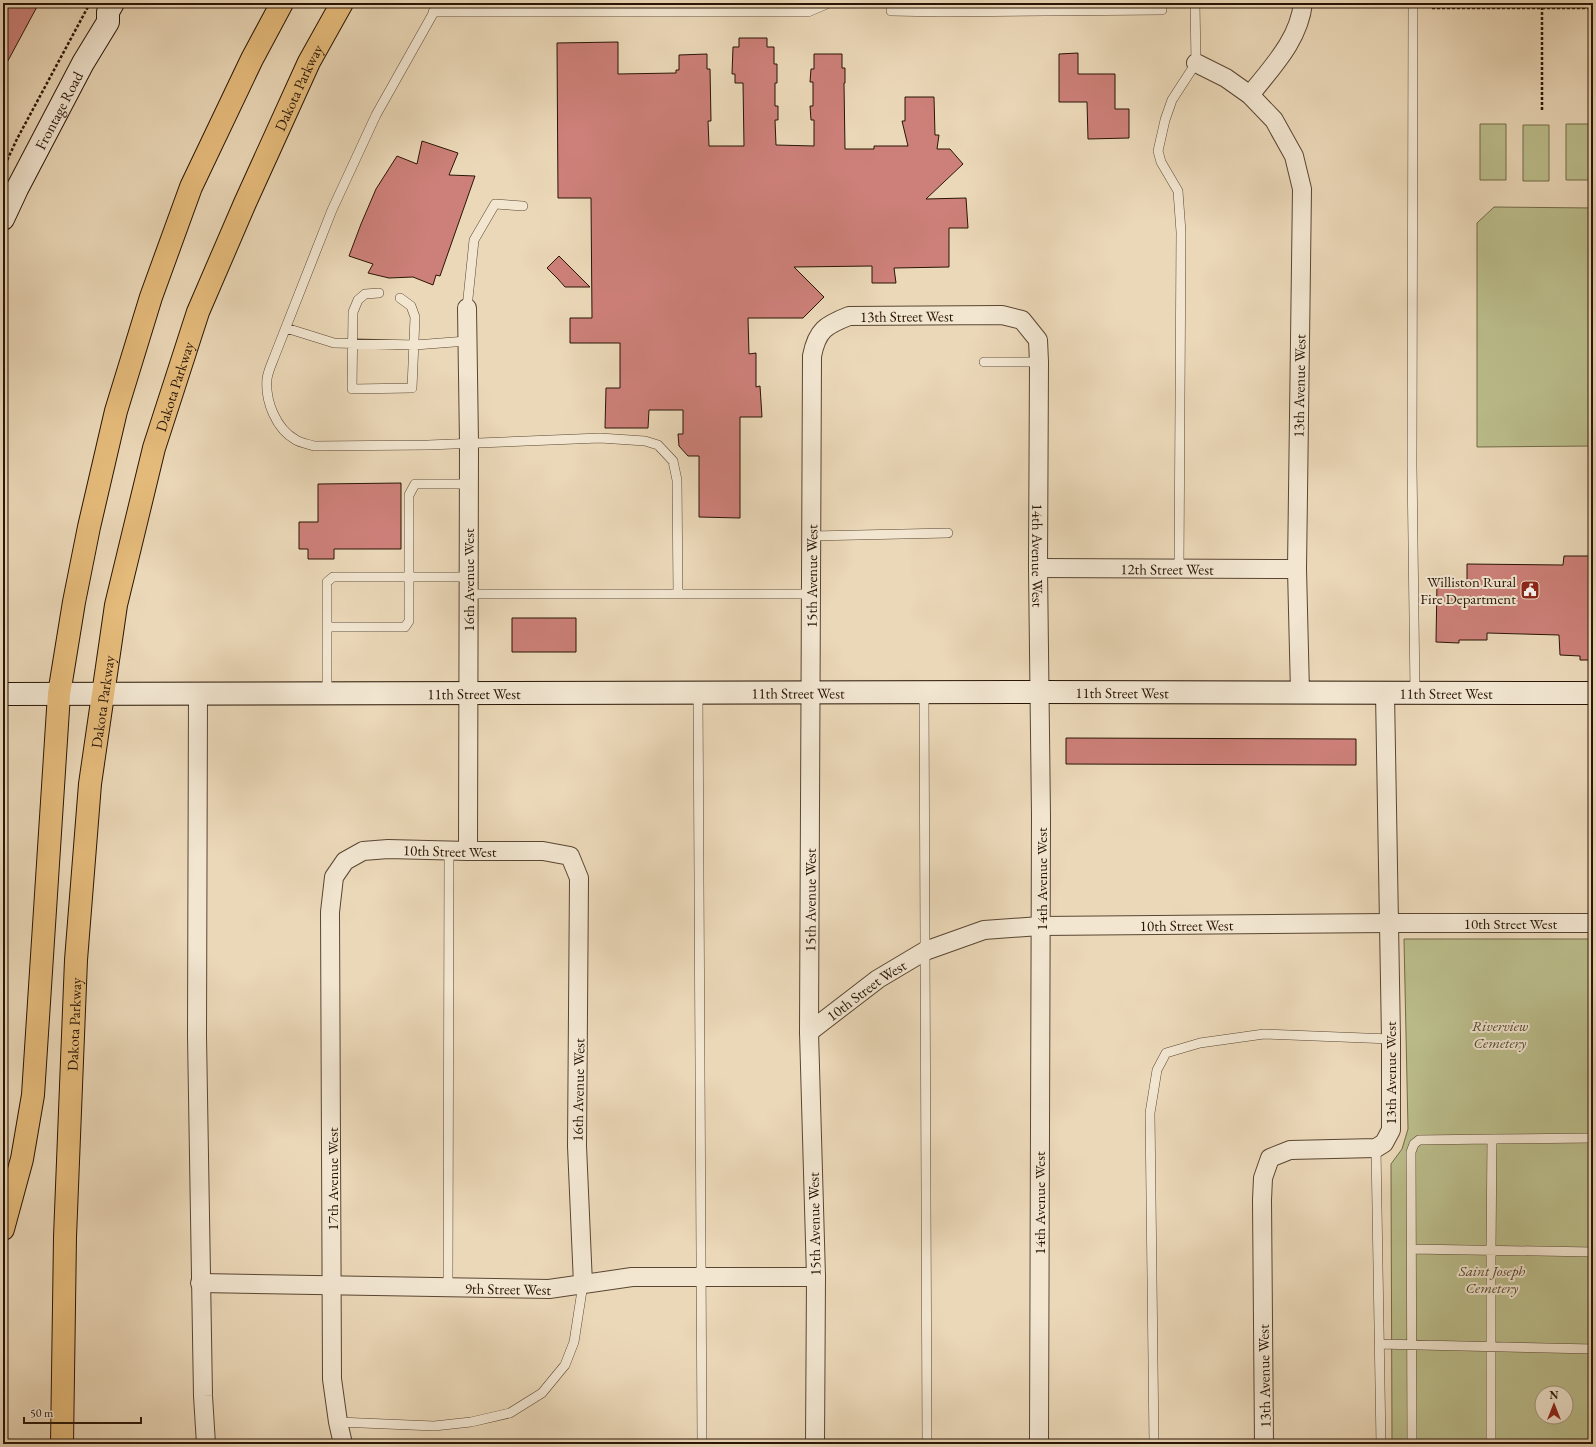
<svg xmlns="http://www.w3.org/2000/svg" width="1596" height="1447" font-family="'EB Garamond',serif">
<rect width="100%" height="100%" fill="#ebd8b8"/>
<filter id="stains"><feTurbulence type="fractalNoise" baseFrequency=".005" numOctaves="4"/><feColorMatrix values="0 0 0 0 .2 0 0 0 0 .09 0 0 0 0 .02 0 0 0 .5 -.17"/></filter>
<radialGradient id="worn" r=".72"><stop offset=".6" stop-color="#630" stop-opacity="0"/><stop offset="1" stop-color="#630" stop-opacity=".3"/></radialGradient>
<!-- green -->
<path fill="#bbbe8c" stroke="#726a48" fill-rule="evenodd" d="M1480,124h26v56h-26z
M1566,124h26v56h-26z
M1523,125h26v56h-26z
M1494,207l99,1v238l-116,1v-224z
M1404,939h189v505h-201l-1,-280 11,-15 6,-20zM1542,1393h24v24h-24z"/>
<!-- building -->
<path fill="#cd8079" stroke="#291505" d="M3,3h36l-36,67z
M739,38h28v9h7v17h3v19h-2v23h3v14h-3l1,25 38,1v-26h-3l-1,-14h3v-24h-3l1,-13h3v-15h28v14h3v15h-1l1,66h29v-3h34l-6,-25h3v-24h29l1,38h4l-2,14h13l13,15 -37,35 40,-1 2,30h-19v39l-55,1 2,15h-24v-17l-78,1 30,30 -21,21h-55l1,36 7,-1v34l4,-1 2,31h-22v101l-41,-1v-61h-11l-9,-10 -1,-12h5v-24h-34l-1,18h-43l1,-40h14v-45h-50v-25h22l-1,-120h-33l-1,-155 61,-1v32l58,-1v-3h3v-15l28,-1v15h3l1,52h-3l1,25h35l-1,-63h-8v-9h-3l1,-27h6z
M1078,53v21h37v35h14v29l-41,1 -1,-37h-28v-48z
M422,141l36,12 -9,22 26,1 -35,100 -4,-1 -3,10 -20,-8 -24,1 -21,-5 5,-9 -24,-8 12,-32 15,-35 21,-33 20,8z
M559,256l31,31h-25l-7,-8 -11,-11z
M401,483v66h-67v10h-26v-10h-9v-27h19v-38z
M1564,556h29v104h-13v-4l-20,-1 -1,-20 -72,-2v7h-28v3l-23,-1 1,-61h30v-17l96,1z
M512,618h64v34h-64z
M1066,738l290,1v26l-290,-1z"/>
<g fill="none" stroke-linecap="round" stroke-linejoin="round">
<defs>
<path id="lane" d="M439,3l-63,112 -44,95 -57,145c-3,8 -7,16 -8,24 -2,22 9,50 29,61 5,3 12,4 18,6l114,-1 172,-7 45,3 13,4 15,16 4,19 1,114
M891,3v8l51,1 220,-2v-7
M1413,3l-1,463 3,226
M433,12h375l21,-9
M379,293l-14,1 -7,6 -5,12 -1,77 60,-1 3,-71 -4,-11 -11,-8
M467,308l7,-68 21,-36 28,2
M286,328l48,15 81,2 52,-4
M984,362h55
M812,536l136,-3
M1179,568l2,-336 -3,-41 -17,-29 -3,-11 7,-31 7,-20 24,-37 -1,-60
M468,594h343
M327,627v-45l6,-5h135
M698,692l4,752
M924,692l3,752
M327,693v-66h78l4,-6v-126l6,-11h54
M1376,1148l5,296
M1412,1249l181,3
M448,1287l1,-436
M1379,1344l214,5
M338,1422l96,4 37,-4 39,-9 32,-20 23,-28 9,-23 9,-58
M1154,1444l-4,-331 7,-43 9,-17 34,-10 64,-9 127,5
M1412,1444l-1,-292 3,-8 5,-4 73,-1
M1491,1444v-195l1,-110 101,-1"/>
<g id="street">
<path d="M1196,63l30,15 24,17 24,25 20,36 8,33 -5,380 3,124"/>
<path d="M1250,95c22,-28 49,-55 53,-92"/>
<path d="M467,308l2,135 -1,408"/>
<path id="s1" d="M1038,568l259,1"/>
<path d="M198,693l-1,343 6,360 3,48"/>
<path id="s2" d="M809,1032l69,-53 47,-28 59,-21 56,-4 348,-3h205"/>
<path id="s3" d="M200,1283l349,6 83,-12h184"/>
<path id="s4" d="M343,1444l-5,-22 -6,-43 -2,-467 4,-35 11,-16 18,-10 25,-2 80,2h75l27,5 9,22 -2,268 6,138"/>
<path id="s5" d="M815,1444l1,-167 -7,-245 3,-676c5,-26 14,-31 37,-40l153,-1 20,5 16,20 1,22 -1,206 3,248 -2,628"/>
<path d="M1264,1444l-2,-244 1,-22 7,-20 20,-8 86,-2 8,-5 7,-13v-91l-6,-346"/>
</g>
<g id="secondary">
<path id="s6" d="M3,219l14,-30 66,-126 25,-41v-10l5,-9"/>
<path id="s7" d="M3,694l1036,-2 554,1"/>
</g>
<g id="highway">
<path d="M3,1229l19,-70 11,-64 26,-401 15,-92 15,-75 27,-116 35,-114 40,-110 61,-128 30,-56"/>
<path id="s8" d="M62,1444l3,-207 11,-277 14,-176 26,-179 38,-157 44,-136 47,-109 64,-141 33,-59"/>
</g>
</defs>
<!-- lane casing -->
<use href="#lane" stroke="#5a4632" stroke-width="10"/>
<!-- street casing -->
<use href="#street" stroke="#5a4632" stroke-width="20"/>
<!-- secondary casing -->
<use href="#secondary" stroke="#291505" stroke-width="24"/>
<!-- highway casing -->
<use href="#highway" stroke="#291505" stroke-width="24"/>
<!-- path -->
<path stroke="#291505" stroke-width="2.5" stroke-dasharray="3 2" stroke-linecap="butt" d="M1432,8h161
M1542,110v-102
M3,169l14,-30 73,-136"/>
<!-- lane -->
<use href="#lane" stroke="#f2e6d1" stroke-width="9"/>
<!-- street -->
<use href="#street" stroke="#f2e6d1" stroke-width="18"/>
<!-- secondary -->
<use href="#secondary" stroke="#f2e6d1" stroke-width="22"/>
<!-- highway -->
<use href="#highway" stroke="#e6bc7c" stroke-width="22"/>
</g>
<!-- icons -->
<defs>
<symbol id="civic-square" viewBox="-11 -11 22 22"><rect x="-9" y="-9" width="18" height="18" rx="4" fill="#8f2418" stroke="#f2e6d1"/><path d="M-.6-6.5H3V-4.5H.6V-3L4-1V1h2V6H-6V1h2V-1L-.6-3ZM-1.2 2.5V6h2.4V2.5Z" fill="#fff"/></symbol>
</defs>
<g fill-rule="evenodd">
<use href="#civic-square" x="1519" y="579" width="22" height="22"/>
</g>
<g text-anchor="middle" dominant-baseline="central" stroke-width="4" stroke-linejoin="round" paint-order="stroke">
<!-- street labels -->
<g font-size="15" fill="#291505" stroke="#f2e6d1">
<text stroke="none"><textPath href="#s8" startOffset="1392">Dakota Parkway</textPath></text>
<text stroke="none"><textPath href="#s6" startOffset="122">Frontage Road</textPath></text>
<text stroke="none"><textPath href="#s5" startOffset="1204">13th Street West</textPath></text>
<text transform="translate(1299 386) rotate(-89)">13th Avenue West</text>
<text stroke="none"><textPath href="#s8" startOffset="1068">Dakota Parkway</textPath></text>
<text stroke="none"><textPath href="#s5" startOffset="1561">14th Avenue West</textPath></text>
<text stroke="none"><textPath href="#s1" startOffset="129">12th Street West</textPath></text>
<text stroke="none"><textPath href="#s5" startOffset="868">15th Avenue West</textPath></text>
<text transform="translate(468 580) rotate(-90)">16th Avenue West</text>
<text stroke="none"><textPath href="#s7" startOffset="795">11th Street West</textPath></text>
<text stroke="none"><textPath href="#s7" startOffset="1119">11th Street West</textPath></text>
<text stroke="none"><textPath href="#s7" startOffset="471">11th Street West</textPath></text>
<text stroke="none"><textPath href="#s7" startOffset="1443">11th Street West</textPath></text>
<text stroke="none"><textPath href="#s8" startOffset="744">Dakota Parkway</textPath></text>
<text stroke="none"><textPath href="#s4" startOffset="695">10th Street West</textPath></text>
<text transform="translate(1041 879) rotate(-90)">14th Avenue West</text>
<text stroke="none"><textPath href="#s5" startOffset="544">15th Avenue West</textPath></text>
<text stroke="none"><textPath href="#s2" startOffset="731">10th Street West</textPath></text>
<text stroke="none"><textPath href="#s2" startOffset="407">10th Street West</textPath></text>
<text stroke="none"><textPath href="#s2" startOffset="71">10th Street West</textPath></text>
<text stroke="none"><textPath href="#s8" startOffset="420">Dakota Parkway</textPath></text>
<text transform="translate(1390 1073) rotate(-90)">13th Avenue West</text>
<text transform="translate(578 1090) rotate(-89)">16th Avenue West</text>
<text transform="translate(332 1179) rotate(-90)">17th Avenue West</text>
<text transform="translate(1039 1203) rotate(-90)">14th Avenue West</text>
<text transform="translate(814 1224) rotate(-91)">15th Avenue West</text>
<text stroke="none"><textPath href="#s3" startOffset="308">9th Street West</textPath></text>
<text transform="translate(1264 1376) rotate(-91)">13th Avenue West</text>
</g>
<!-- poi labels -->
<g font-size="15" fill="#291505" stroke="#f2e6d1" text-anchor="end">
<text x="1516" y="581">Williston Rural<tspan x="1516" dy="17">Fire Department</tspan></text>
</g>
<!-- park labels -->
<g font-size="15" font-style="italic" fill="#55482e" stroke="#f2e6d1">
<text x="1500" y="1025">Riverview<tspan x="1500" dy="17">Cemetery</tspan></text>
<text x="1492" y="1270">Saint Joseph<tspan x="1492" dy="17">Cemetery</tspan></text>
</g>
</g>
<!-- margin -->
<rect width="1596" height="1447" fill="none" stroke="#ebd8b8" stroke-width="16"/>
<rect x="4" y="4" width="1588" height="1439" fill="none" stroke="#291505" stroke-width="2"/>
<rect x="8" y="8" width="1580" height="1431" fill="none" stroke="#291505"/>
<!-- north arrow -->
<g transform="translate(1554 1405)"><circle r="19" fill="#f2e6d1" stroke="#a2927f"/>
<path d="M0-3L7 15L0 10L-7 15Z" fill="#8f2418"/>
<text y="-6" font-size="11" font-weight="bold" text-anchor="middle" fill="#291505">N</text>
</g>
<!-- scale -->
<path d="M24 1417v6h117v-6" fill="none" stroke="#291505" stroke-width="2"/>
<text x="30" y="1417" font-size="12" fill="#291505" stroke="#f2e6d1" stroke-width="3" paint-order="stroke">50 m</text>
<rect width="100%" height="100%" filter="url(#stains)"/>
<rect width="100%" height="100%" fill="url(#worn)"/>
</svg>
